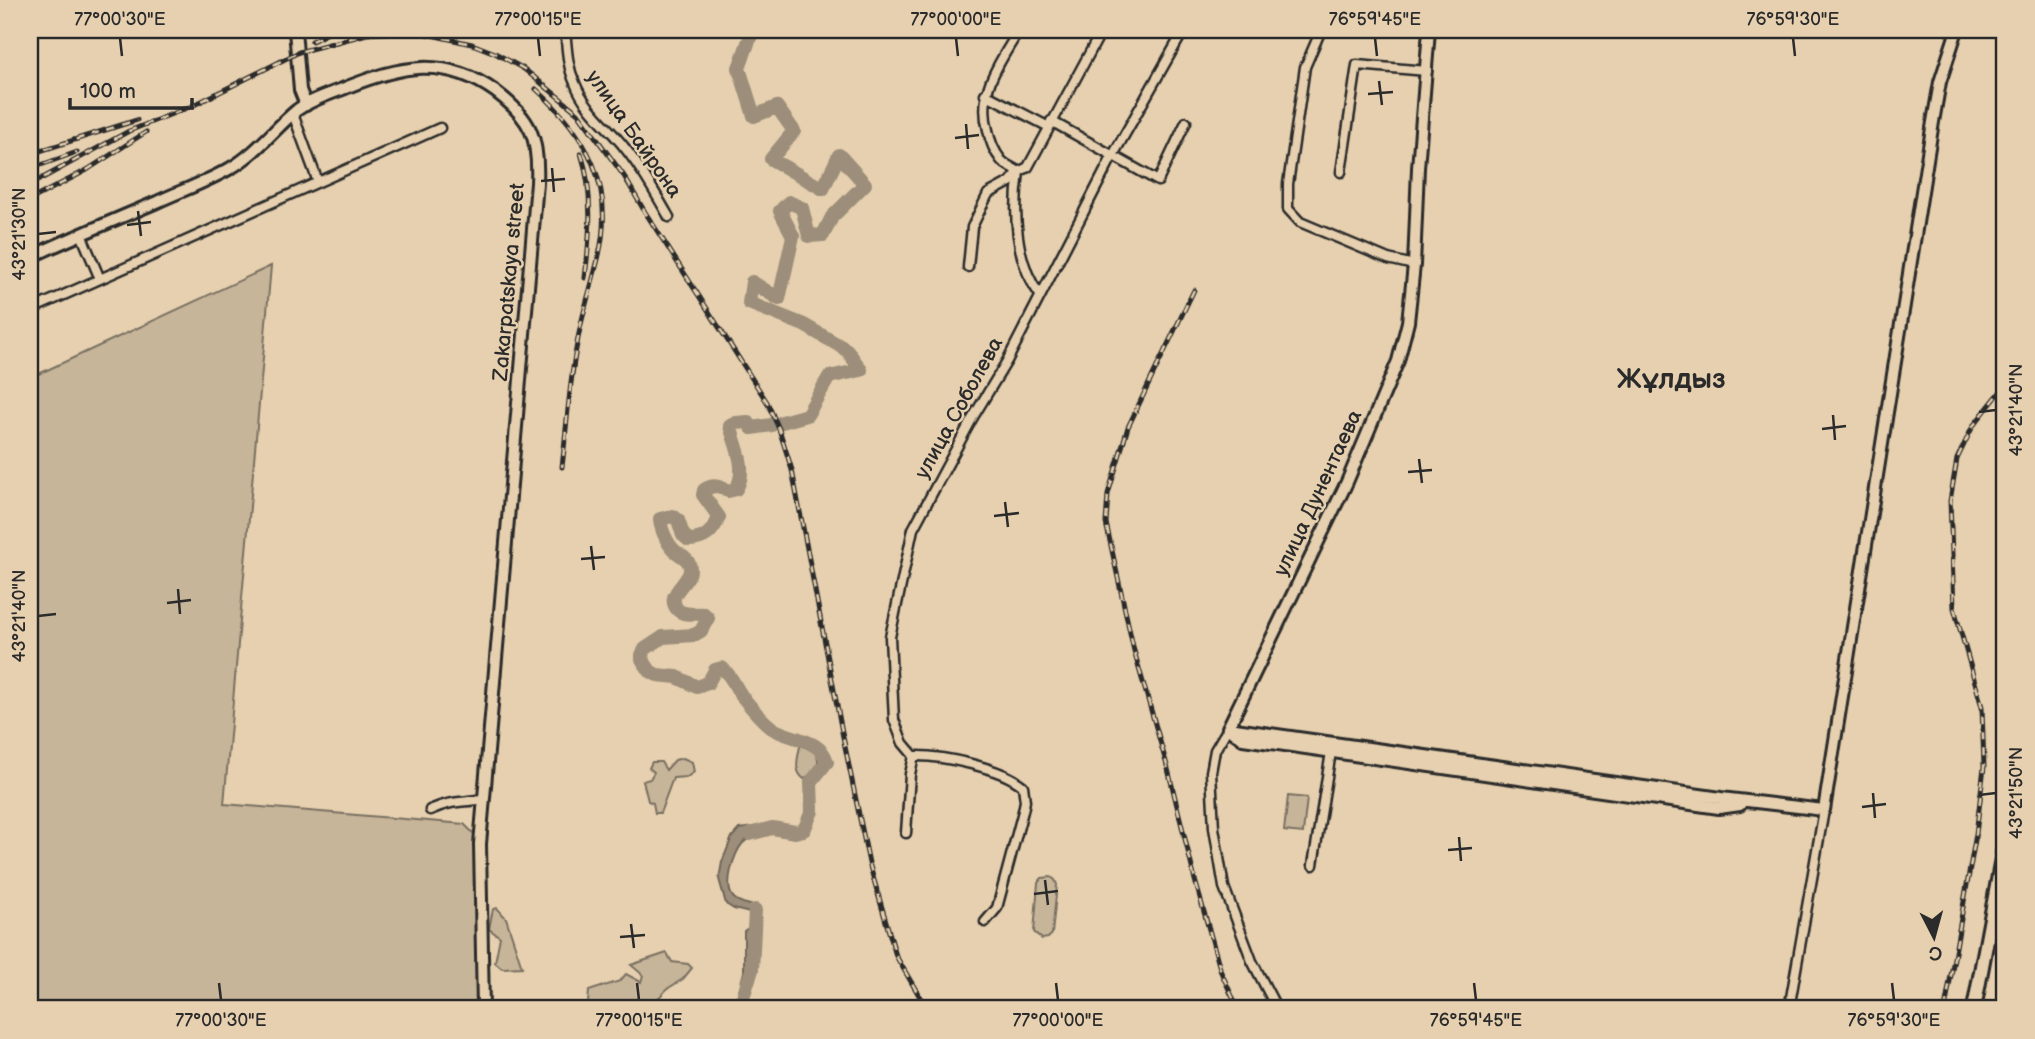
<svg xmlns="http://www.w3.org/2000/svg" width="2035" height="1039" font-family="'Balsamiq Sans',sans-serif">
<rect width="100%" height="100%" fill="#e6d0af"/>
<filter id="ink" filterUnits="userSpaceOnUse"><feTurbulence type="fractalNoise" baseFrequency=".0143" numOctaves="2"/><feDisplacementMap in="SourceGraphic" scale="14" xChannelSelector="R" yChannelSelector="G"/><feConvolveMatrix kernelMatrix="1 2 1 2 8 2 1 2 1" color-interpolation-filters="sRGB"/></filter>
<g filter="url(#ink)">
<!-- green -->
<path fill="#c7b599" stroke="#797062" stroke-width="2" d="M271,266l-47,538 240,20 13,13v172h-447v-631z
M806,745l8,3c8,16 4,22 -10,31 -11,-8 -6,-21 -4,-33z
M683,758l9,4 2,10 -7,5 -14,1 -13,35h-5l-2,-10 -5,-2 -5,-20 7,-2 4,-7 -5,-4 3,-6h9l5,8 9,-10z
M1288,796l19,2 -4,35 -19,-2z
M1051,877l4,3 2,5 -5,49 -4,4 -6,1 -8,-7 4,-49 4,-5z
M497,908l9,10 16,49 -20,1 -7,-6 5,-25 -11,-8 4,-20z
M667,953l5,9 16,2 4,4 -9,11 -16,10 -19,20h-56l-4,-6 1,-12 31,-10 6,-7 15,8 2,-7 -12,-10z"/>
<!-- water -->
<path fill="#9c8e7a" stroke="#6f665a" stroke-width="2" d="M769,825v7c-9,2 -19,4 -26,11 -9,9 -21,46 -8,56 5,4 14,6 21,7l3,7 -9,31 1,18 -8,47h-9l10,-37v-41l7,-5 2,-6 -3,-7 -16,-4 -8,-5 -7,-25 3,-17 10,-25 7,-8z"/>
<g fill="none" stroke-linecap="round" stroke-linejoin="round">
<!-- river -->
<path stroke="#9c8e7a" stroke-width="14" d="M756,30l-5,5 -12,33 15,48 23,-9 17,24 -23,28 52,30 16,-34 26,29 -33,33 -9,18 -14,1 -7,-28 -13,-6 -9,9 13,25 -14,63 -27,-17 -3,21 55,22 43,25 14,20 -32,7 -22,38 -25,7
M750,834l22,-6 23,4 9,-2 8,-19 -1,-29 16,-20c-6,-24 -37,-22 -55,-34 -10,-7 -23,-23 -31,-33 -7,-10 -9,-19 -19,-27l-7,2 -7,13 -11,4 -20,-10 -20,-2 -7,-4 -8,-12v-4l3,-6 18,-12 31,-2 7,-4 7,-13 -4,-4c-8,-1 -20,2 -26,-4 -15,-16 14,-28 12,-42 -1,-11 -11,-12 -17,-19 -6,-6 -13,-22 -13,-30l13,-3 5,4 5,15 6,5c16,0 25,-9 30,-23l-16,-22 1,-5c9,-6 15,-4 24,1l8,-2c12,-19 0,-43 -6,-63l6,-3 12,-1 4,6 20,-3
M739,1009l13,-39 3,-60"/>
<defs>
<path id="street" d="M565,30c2,18 2,36 10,53 8,21 24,36 39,52 22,24 39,54 55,82
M1019,30c-19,33 -42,60 -31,100 2,11 6,21 13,30 4,5 13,8 18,12
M1321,30l-16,37 -17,117v25l12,13 88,37 26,6
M985,94l64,33
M293,114l25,68
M1051,121l107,60 28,-59
M1019,172c-6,39 -4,90 21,123
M1341,172l16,-107 70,6
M81,234l19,45
M968,267l4,-40 16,-33 22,-12 9,-10 9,-5 74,-137
M30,310l410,-182
M1228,728l-13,22 -4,22 3,56 10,59 28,74 25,48
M914,756c27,-1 88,12 109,30l2,15 -2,10 -26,97 -12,14
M430,810c22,-10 31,-7 54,-11
M906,833l4,-59 4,-18 -11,-13 -9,-23 -4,-83 23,-108 59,-110 35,-58 105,-204 72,-127
M1313,865l18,-113
M1789,1009l35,-199"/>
<path id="secondary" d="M295,30l5,60 6,15
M30,257c42,-19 84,-37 127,-55 24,-11 49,-20 72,-33 27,-15 45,-40 68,-59 13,-10 33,-16 48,-22 55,-22 99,-33 151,4 36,27 43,47 41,91l-57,661 3,165
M1228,728l493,70 103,12 109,-688 7,-40 17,-52
M1228,728l119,-246 51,-121 10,-39 6,-57 4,-97 11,-138
M1229,729l14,10 476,69 21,-3"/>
<path id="primary" d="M1974,1009l31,-166"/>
</defs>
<!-- street casing -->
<use href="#street" stroke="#2b2b2b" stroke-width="13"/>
<!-- secondary casing -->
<use href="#secondary" stroke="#2b2b2b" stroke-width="16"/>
<!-- primary casing -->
<use href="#primary" stroke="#2b2b2b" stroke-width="18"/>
<!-- street -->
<use href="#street" stroke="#e6d0af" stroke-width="8"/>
<!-- secondary -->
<use href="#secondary" stroke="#e6d0af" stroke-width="10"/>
<!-- primary -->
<use href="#primary" stroke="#e6d0af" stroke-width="12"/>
<defs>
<path id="rail" d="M312,41l22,-11
M536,89c51,46 79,96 63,166 -7,30 -17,59 -22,89 -8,40 -10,82 -15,123
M581,153c13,41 9,83 4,125
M30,154l107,-34
M30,169l47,-17
M30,185l99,-54 63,-25 107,-54 68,-18 28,-2 27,1 50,11 23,9 29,16 54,44 46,63 21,36 122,190 12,27 13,41 50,262 27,131 27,93 31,53
M30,200l57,-30 59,-38
M1194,290l-66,137 -20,67 -2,29 28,128 34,118 27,111 26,92 17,37
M1945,1009l31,-175 8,-67 -2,-60 -28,-99 -4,-107 7,-42 16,-33 32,-40"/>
</defs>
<!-- rail casing -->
<use href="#rail" stroke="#2b2b2b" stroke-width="5"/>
<!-- rail -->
<use href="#rail" stroke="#e6d0af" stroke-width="2.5" stroke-dasharray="8" stroke-linecap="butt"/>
</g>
</g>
<!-- ticks -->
<path fill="none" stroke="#2b2b2b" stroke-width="2.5" d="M120,38l2,18M538,38l2,18M956,38l2,18M1375,38l2,18M1793,38l2,18M1379,81l3,24M1368,94l25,-2M966,124l2,25M955,138l24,-3M552,168l2,24M541,181l24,-2M138,211l3,25M127,225l24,-3M38,234l18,-2M1979,412l17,-2M1833,415l2,25M1822,429l24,-3M1419,459l3,24M1408,472l24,-2M1005,502l3,25M994,516l25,-3M591,546l3,24M581,559l24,-2M178,589l2,25M167,603l24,-3M38,616l18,-2M1873,793l2,25M1979,795l17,-2M1862,807l24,-3M1459,837l2,24M1448,850l24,-2M1045,880l3,25M1034,894l24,-3M631,924l3,24M620,937l25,-2M219,983l2,17M637,983l2,17M1056,983l2,17M1474,983l2,17M1892,983l2,17"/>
<g text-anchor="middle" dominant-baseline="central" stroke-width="5" stroke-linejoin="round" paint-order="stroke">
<!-- street labels -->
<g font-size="21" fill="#2b2b2b" stroke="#e6d0af">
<text transform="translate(634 134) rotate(55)">улица Байрона</text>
<text transform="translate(509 282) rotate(-85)">Zakarpatskaya street</text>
<text transform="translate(959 408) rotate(-61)">улица Соболева</text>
<text transform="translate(1318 493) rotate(-65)">улица Дунентаева</text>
</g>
<!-- district labels -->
<g font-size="28" font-weight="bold" fill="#2b2b2b" stroke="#e6d0af">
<text x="1671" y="379">Жұлдыз</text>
</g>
</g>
<!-- margin -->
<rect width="2035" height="1039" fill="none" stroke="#e6d0af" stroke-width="77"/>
<!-- north arrow -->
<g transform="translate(1934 937) rotate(174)" stroke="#e6d0af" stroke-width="5" paint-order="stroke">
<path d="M0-5L12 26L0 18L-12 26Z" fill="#2b2b2b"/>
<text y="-10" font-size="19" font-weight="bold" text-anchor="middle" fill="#2b2b2b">С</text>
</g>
<!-- scale -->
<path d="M70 98v10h122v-10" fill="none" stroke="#2b2b2b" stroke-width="3.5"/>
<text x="80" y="98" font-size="21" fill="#2b2b2b" stroke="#e6d0af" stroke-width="5" paint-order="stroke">100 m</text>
<rect x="38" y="38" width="1958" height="962" fill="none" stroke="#2b2b2b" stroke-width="2.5"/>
<g font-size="18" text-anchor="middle" fill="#2b2b2b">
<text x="120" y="25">77°00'30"E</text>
<text x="538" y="25">77°00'15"E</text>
<text x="956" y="25">77°00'00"E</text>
<text x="1375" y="25">76°59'45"E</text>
<text x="1793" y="25">76°59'30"E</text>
<text transform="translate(19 234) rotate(-90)" y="6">43°21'30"N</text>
<text transform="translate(2016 410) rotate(-90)" y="6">43°21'40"N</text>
<text transform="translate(19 616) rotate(-90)" y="6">43°21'40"N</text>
<text transform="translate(2016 793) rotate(-90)" y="6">43°21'50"N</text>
<text x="221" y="1026">77°00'30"E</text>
<text x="639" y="1026">77°00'15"E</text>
<text x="1058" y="1026">77°00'00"E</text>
<text x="1476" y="1026">76°59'45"E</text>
<text x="1894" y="1026">76°59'30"E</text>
</g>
</svg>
